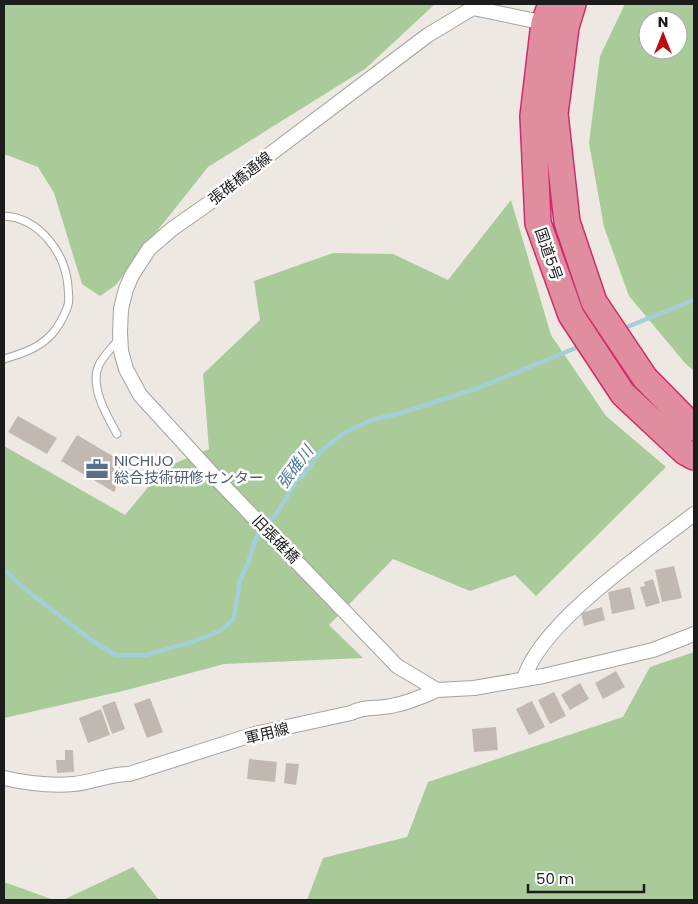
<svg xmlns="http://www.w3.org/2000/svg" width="698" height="904" font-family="Poppins,'Noto Sans JP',sans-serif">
<rect width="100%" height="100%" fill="#ede9e2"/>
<!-- forest -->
<path fill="#a9ca99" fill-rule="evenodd" d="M4,4h431l-70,65 -157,98 -74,93 -18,25 -16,11 -18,-12 -28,-91 -16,-26 -34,-13z
M625,4h69v367l-9,-8 -56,-67 -25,-69 -15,-84 11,-87zM648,20h30v30h-30z
M511,200l40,135 55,81 60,51 -130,129 -21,-21 -45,16 -77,-32 -64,66 34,33 -139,6 -101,27 -119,27v-272l121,69 39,-47 45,-19 -6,-75 57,-54 -6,-39 79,-28 60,1 55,26z
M694,652v248h-387l16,-42 84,-21 21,-55 195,-65 27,-50z
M133,867l26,33h-96z
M4,882l50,18h-50z"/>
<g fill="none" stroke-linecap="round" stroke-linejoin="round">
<!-- stream -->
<path stroke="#a4cfd9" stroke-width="4.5" d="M622,329l72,-29
M4,569l16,16 71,55 25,15h30l46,-13 30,-12 12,-12 6,-38 8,-17 8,-25 21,-25 21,-35 4,-1 19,-26 23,-18 27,-13 30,-7 77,-25 105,-43"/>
</g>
<!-- building -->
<path fill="#c1b8b2" d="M18,416l39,22 -10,16 -39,-22z
M77,435l51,30 -14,27 -53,-31z
M674,566l8,32 -20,4 -7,-32z
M653,579l7,24 -14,4 -6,-20 5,-1 -1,-4z
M630,587l5,22 -23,5 -4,-22z
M602,607l3,13 -21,6 -3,-13z
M616,671l9,16 -22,12 -8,-16z
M580,683l9,16 -19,11 -9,-15z
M554,692l12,24 -16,8 -12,-24z
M150,698l13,34 -16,6 -13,-34z
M115,701l10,28 -13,5 -10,-28z
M532,701l13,26 -16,8 -13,-26z
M101,709l9,26 -22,8 -9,-25z
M496,727l2,23 -24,2 -2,-23z
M65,750h8l1,22 -17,1 -1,-13h9z
M249,759l28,3 -2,20 -28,-3z
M286,763l13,1 -3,21 -12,-2z"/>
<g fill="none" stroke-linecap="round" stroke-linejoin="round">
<defs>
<path id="lane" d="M4,216c35,2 61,36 64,70 0,6 2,13 0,19 -2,7 -8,18 -12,24 -13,18 -32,24 -52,30
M117,434c-10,-18 -28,-48 -18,-69 4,-9 13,-17 19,-25"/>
<path id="street" d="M550,24l-77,-16 -45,27 -187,141 -29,25 -40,28 -23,20 -17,26 -6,14 -5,20 -1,23 1,19 5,18 14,26 75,82 182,189 40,24 37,-2 69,-12 110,-26 41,-16
M524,679c16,-56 124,-129 170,-165
M4,778c22,5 48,8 70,6 19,-2 36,-10 55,-10l126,-40 96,-21c12,-7 27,-4 40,-7 16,-3 31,-9 46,-16"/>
<path id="highway" d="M551,4l-7,19 -11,93 5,107 33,92 52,79 62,58 9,5
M573,4l-7,23 -11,87 12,108 27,80 51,76 49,50"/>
</defs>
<!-- lane casing -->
<use href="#lane" stroke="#a3a3a3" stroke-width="9"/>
<!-- street casing -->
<use href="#street" stroke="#a3a3a3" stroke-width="16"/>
<!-- highway casing -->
<use href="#highway" stroke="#ce2c6a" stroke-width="28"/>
<!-- lane -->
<use href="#lane" stroke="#fff" stroke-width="7"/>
<!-- street -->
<use href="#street" stroke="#fff" stroke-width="14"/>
<!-- highway -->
<use href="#highway" stroke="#e18da0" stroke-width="25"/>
</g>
<!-- icons -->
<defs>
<symbol id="office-bare" viewBox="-9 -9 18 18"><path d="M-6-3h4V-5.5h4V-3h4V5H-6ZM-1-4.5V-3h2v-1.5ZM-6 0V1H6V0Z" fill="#5c6f8a" stroke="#fff" stroke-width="2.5" paint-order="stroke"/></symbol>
</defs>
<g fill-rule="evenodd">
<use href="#office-bare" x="81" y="453" width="32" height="32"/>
</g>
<g text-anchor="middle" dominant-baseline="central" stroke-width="5" stroke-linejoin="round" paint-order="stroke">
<!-- street labels -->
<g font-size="15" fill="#1c1c1c" stroke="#fff">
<text transform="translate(240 178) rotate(-38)">張碓橋通線</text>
<text transform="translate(549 254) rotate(71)">国道5号</text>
<text transform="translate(276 539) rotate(46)">旧張碓橋</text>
<text transform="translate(267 733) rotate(-14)">軍用線</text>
</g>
<!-- service labels -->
<g font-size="15" fill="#4e5e75" stroke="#fff" text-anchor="start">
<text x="114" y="460">NICHIJO<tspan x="114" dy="17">総合技術研修センター</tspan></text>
</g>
<!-- water labels -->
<g font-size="16" font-style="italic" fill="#4b799f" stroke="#fff">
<text transform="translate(295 467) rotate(-53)">張碓川</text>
</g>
</g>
<!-- border -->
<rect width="698" height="904" fill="none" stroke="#1c1c1c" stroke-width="10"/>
<!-- north arrow -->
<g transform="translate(663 35)"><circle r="24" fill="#ffffff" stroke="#a4a4a4"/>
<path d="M0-4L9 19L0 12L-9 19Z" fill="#be0a11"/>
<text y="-8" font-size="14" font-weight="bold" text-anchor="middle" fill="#1c1c1c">N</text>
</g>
<!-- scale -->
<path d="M528 884v8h116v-8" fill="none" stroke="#1c1c1c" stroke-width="2.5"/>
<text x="536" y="884" font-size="15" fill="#1c1c1c" stroke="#ffffff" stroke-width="4" paint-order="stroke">50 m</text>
</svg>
